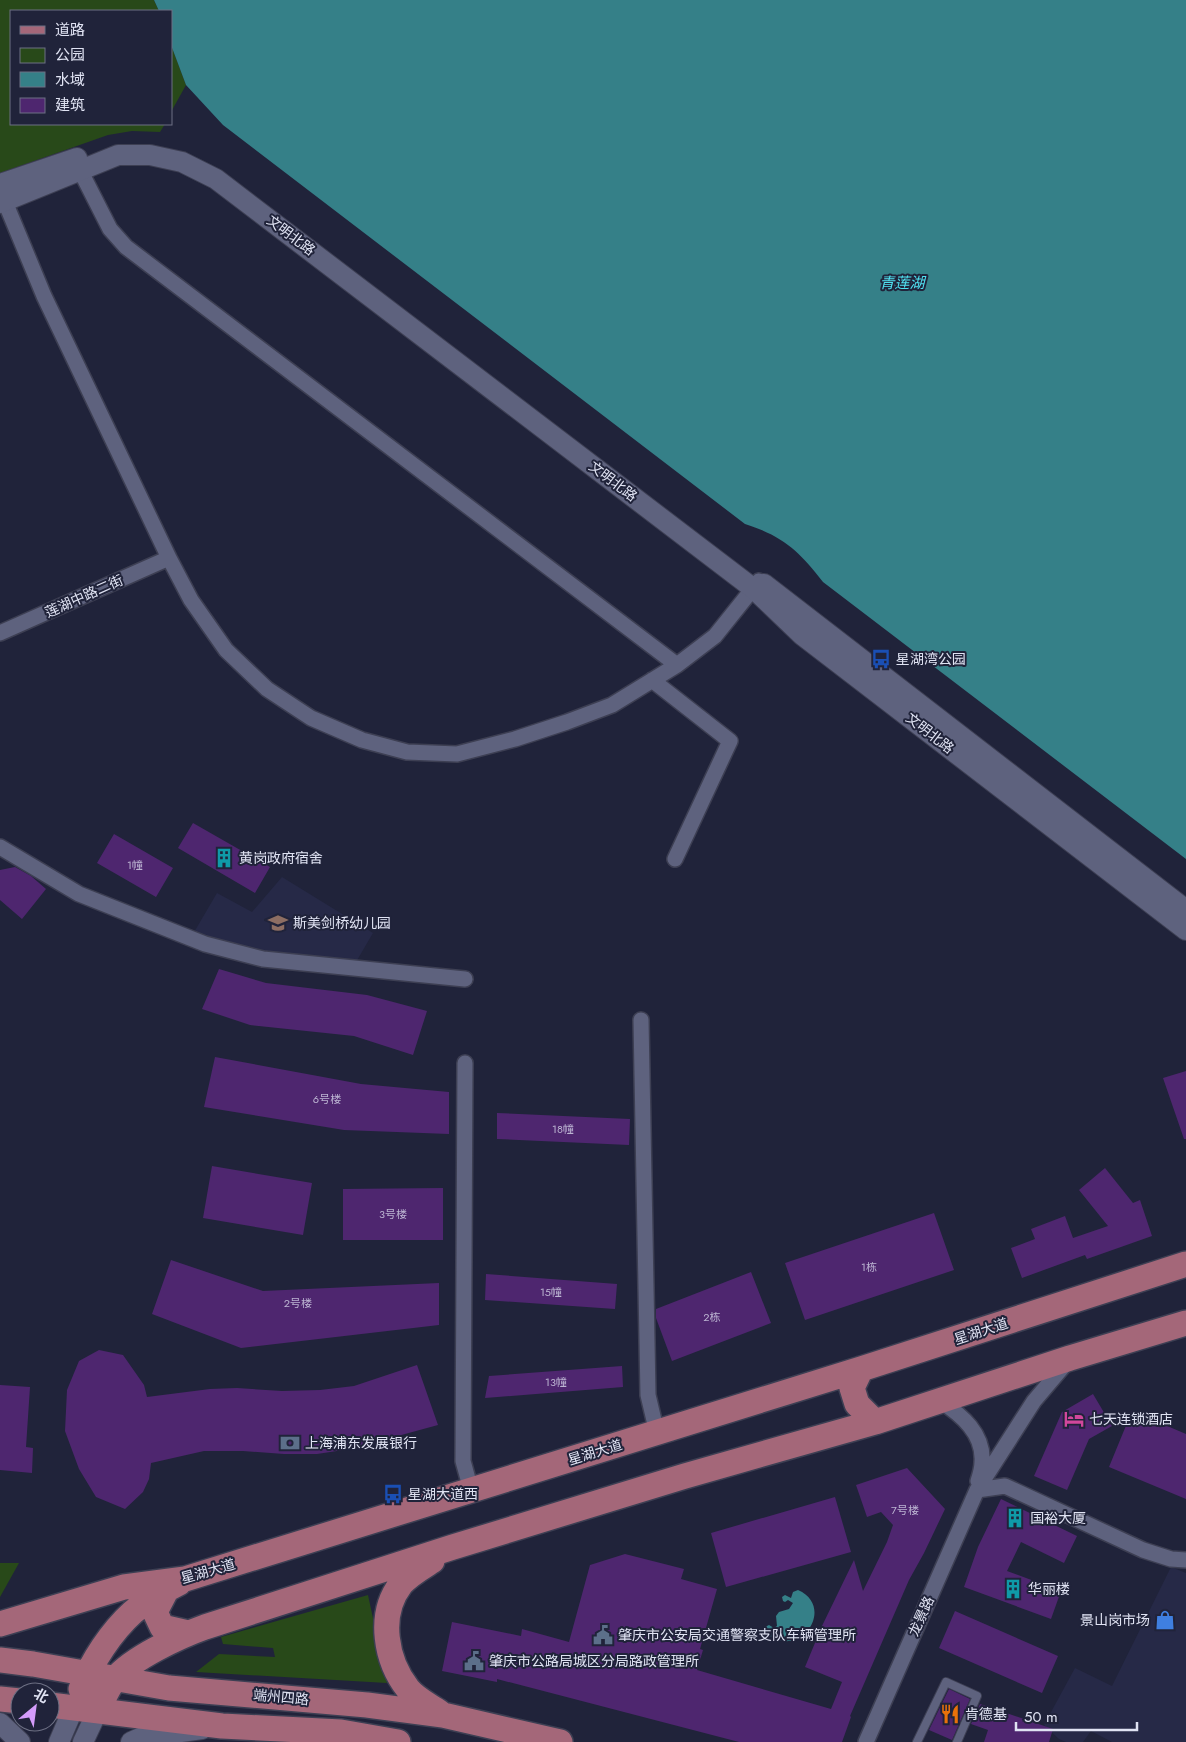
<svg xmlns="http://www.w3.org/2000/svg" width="1186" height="1742" font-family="Jost,'Noto Sans SC',sans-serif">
<rect width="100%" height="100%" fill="#20233a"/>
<!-- built -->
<path fill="#262947" d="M282,877l91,56 -17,29 -90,-6 -73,-22 24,-41 35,19z
M1171,1567l15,6v169h-74l-21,-11 -8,11h-17l-7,-3 -15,-14 31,-57 37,18z"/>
<!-- green -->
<path fill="#284919" d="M0,0h154l5,11h-148v113h154l-5,8 -28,-1 -24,4 -108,38z
M171,45l15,40 -15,27z
M0,1563h19l-19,34z
M368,1595l19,88 -191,-11 23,-18 56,3 -2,-9 -50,-4 -2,-7z"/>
<!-- water -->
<path fill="#358088" d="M154,0h1032v859l-363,-277c-24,-31 -40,-46 -78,-58l-522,-399 -37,-40 -15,-40v-34h-12z
M798,1590c39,17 1,73 -33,42v-5l4,-2 5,3 3,-2 -1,-10 3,-4 10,-3 4,-6 -5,-3 -3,2 -2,-1 -1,-4 3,-2 6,3 2,-6z"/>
<!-- building -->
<path fill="#4e266f" d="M193,823l77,44 -15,26 -77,-45z
M114,834l59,34 -17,29 -59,-34z
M15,867l16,9 15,13 -24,30 -22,-19v-30z
M219,969l47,14 101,12 60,16 -14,44 -59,-19 -104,-11 -48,-16z
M215,1057l146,27 88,8v42l-105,-4 -140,-23z
M1186,1071v68h-2l-21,-61z
M497,1113l133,6 -1,26 -132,-6z
M212,1166l100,17 -9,52 -100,-17z
M1105,1168l28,35 7,-3 12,36 -65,23 -2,-4 -63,23 -11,-30 24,-9 -4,-10 34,-13 8,22 35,-12 -29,-36z
M443,1188v52h-100v-51z
M934,1213l20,57 -149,50 -20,-57z
M171,1260l92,31 176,-8v42l-198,23 -89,-34z
M751,1272l20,51 -99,38 -16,-43v-9z
M486,1274l131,10 -2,25 -130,-9z
M99,1350l24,5 21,30 3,12 63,-8 27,-1 45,3 38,-1 34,-4 63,-21 21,60 -88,24 -33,5h-33l-41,-3h-39l-53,12 -2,16 -6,13 -18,17 -29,-12 -17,-28 -14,-38 2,-41 12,-29z
M622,1366l1,21 -138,11 4,-22z
M0,1385l30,2 -4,60 7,1 -1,25 -32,-3z
M1093,1394l19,32 -23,13 -22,51 -33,-14 28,-64z
M1132,1411l54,23v65l-77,-32z
M907,1468l38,41 -21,44 -15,27 -59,136 1,1 -9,25h-103l-242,-63v3l-55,-11 10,-49 69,14 1,-7 47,13 21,-77 35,-11 59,15 -3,10 36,10 -17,60 3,1 -6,20 134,39 11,-27 -37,-15 17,-41 32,-66 9,31 24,-49 6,-17 -12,-13 -14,5 -11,-32z
M835,1497l16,55 -125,35 -15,-54z
M1001,1499l76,37 -13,27 -43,-21 -14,29 54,20 -10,28 -87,-32 14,-40z
M955,1611l103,45 -16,37 -103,-45z
M949,1689l21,10 -18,41 -23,-10z
M980,1704l73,25 -4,13h-65l4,-12 -17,-6z"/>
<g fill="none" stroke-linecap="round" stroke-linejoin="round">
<defs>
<path id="service" d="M917,1742l29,-60 31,14 -20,46"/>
<path id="minor" d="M80,170l30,59 16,18 551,418
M1,192l43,104 125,262 22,42 35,50 41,39 44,29 51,22 45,12 50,2 58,-15 52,-17 45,-17 65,-40 38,-29 44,-55
M0,633l169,-75
M652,680l78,61 -55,118
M0,847l79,47 126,50 58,15 202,20
M641,1020l7,375 9,38
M465,1063l-2,398 8,29
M940,1401c22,14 44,33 42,61 0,6 -2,13 -4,19
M977,1490l28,-4 138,64 28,9 15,1
M866,1742l111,-252 57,-89 34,-40"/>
<path id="tertiary" d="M0,184l77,-26
M0,203l118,-48h32l32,7 34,17 538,410 48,46 384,295
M764,584l422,326
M0,1723l20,19
M59,1742l15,-35
M83,1742l15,-32
M131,1742l9,-4 62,-9"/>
<path id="primary" d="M861,1369l-9,19 5,16 18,18
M432,1561c-11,7 -23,14 -31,23 -24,31 -15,77 7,105 8,10 21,16 31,23
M167,1589l-12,23 7,15 26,6
M0,1624l124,-37 61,-8 676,-210 325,-105
M0,1660l33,4 136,24 198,17 76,10 117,27
M81,1689c11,-28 30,-57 52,-77 13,-11 30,-21 46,-29
M0,1699l20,2
M50,1705l172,21 119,6 57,10
M98,1710c5,-10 10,-23 17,-31 17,-21 65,-43 90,-52l248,-80 232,-71 190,-54 195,-64 116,-35"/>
</defs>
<!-- service casing -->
<use href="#service" stroke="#3d3f53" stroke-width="10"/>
<!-- minor casing -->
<use href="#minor" stroke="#3d3f53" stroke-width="18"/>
<!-- tertiary casing -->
<use href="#tertiary" stroke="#3d3f53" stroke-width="22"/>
<!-- primary casing -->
<use href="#primary" stroke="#3d3f53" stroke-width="28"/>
<!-- service -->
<use href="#service" stroke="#5e627e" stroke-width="8"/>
<!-- minor -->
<use href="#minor" stroke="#5e627e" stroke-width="15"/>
<!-- tertiary -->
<use href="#tertiary" stroke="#5e627e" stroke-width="20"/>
<!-- primary -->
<use href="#primary" stroke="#a46779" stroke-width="25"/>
</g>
<!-- icons -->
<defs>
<symbol id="bus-bare" viewBox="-9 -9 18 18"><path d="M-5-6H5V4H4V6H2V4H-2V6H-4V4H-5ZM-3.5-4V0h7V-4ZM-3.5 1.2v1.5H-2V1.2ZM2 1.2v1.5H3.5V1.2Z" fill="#1a4fb4" stroke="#20233a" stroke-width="2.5" paint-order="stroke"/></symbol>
<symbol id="building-bare" viewBox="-9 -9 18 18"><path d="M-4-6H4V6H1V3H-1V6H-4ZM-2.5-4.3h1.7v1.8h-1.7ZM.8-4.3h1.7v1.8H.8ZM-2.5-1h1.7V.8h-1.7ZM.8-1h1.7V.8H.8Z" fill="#0f9aa8" stroke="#20233a" stroke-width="2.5" paint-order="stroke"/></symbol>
<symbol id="school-bare" viewBox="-9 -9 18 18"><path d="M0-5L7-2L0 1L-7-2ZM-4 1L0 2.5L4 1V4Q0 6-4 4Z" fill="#8d6e63" stroke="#20233a" stroke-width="2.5" paint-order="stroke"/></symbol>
<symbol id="hotel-bare" viewBox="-9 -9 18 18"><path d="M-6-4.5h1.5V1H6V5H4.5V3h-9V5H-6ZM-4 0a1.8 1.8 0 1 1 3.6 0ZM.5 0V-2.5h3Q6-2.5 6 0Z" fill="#d1479c" stroke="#20233a" stroke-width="2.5" paint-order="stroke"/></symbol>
<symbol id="bank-bare" viewBox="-9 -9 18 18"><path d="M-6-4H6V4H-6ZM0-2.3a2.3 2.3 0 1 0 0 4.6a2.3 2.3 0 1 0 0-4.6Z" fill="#5c6f8a" stroke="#20233a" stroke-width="2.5" paint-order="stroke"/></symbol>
<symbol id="shop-bare" viewBox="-9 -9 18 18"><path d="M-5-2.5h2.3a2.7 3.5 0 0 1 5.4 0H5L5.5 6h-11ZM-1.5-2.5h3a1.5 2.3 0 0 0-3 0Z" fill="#3f7fe0" stroke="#20233a" stroke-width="2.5" paint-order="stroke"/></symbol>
<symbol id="civic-bare" viewBox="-9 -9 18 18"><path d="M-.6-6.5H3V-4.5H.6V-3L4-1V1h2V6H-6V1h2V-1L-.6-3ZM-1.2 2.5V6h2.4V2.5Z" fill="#5c6f8a" stroke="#20233a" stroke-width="2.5" paint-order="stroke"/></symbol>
<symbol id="restaurant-bare" viewBox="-9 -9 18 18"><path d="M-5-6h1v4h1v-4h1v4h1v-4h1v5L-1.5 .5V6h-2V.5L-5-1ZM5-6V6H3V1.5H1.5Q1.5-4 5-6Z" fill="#e8710a" stroke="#20233a" stroke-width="2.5" paint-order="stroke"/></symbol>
</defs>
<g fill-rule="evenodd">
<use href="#bus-bare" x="867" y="645" width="28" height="28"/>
<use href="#building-bare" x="210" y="844" width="28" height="28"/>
<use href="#school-bare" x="264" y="909" width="28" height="28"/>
<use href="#hotel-bare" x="1060" y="1405" width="28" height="28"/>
<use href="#bank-bare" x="276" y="1429" width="28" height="28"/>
<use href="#bus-bare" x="379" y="1480" width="28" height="28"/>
<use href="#building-bare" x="1001" y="1504" width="28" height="28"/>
<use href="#building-bare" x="999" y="1575" width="28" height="28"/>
<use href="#shop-bare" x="1151" y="1606" width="28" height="28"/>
<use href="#civic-bare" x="589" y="1621" width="28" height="28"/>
<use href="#civic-bare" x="460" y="1647" width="28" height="28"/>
<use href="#restaurant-bare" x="936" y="1700" width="28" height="28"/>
</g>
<g text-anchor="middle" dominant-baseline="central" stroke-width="4" stroke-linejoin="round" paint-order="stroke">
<!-- number labels -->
<g font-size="11" fill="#bcb4d2">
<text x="135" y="865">1幢</text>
<text x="327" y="1099">6号楼</text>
<text x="563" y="1129">18幢</text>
<text x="393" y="1214">3号楼</text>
<text x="869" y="1267">1栋</text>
<text x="551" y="1292">15幢</text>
<text x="298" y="1303">2号楼</text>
<text x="712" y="1317">2栋</text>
<text x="556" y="1382">13幢</text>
<text x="905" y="1510">7号楼</text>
</g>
<!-- street labels -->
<g font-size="14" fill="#e0e3f3" stroke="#20233a">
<text transform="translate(291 235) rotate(37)">文明北路</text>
<text transform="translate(613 481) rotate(37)">文明北路</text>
<text transform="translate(84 596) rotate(-24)">莲湖中路二街</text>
<text transform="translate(930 733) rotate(38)">文明北路</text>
<text transform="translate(981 1331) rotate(-18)">星湖大道</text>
<text transform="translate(595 1452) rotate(-17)">星湖大道</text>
<text transform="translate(208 1571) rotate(-16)">星湖大道</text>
<text transform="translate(921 1616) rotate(-66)">龙景路</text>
<text transform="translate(281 1697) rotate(5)">端州四路</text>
</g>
<!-- poi labels -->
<g font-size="14" fill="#e0e3f3" stroke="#20233a" text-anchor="start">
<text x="896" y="659">星湖湾公园</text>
<text x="239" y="858">黄岗政府宿舍</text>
<text x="293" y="923">斯美剑桥幼儿园</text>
<text x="1089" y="1419">七天连锁酒店</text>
<text x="305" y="1443">上海浦东发展银行</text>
<text x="408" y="1494">星湖大道西</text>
<text x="1030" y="1518">国裕大厦</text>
<text x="1028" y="1589">华丽楼</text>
<text x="1150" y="1620" text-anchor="end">景山岗市场</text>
<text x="618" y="1635">肇庆市公安局交通警察支队车辆管理所</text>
<text x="489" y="1661">肇庆市公路局城区分局路政管理所</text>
<text x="965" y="1714">肯德基</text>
</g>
<!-- water labels -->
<g font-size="15" font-style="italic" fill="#50e1f1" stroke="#20233a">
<text x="902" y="283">青莲湖</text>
</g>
</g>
<!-- legend -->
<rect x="10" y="10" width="162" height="115" fill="#20233a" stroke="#6d7084"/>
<rect x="20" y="26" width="25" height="8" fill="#a46779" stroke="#6d7084"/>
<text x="55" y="35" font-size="15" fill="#e0e3f3">道路</text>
<rect x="20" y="48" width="25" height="15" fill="#284919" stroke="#6d7084"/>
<text x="55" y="60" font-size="15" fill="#e0e3f3">公园</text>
<rect x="20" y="72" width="25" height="15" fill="#358088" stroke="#6d7084"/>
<text x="55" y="85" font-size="15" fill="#e0e3f3">水域</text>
<rect x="20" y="98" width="25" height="15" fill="#4e266f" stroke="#6d7084"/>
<text x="55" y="110" font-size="15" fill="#e0e3f3">建筑</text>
<!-- north arrow -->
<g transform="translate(35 1707) rotate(29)"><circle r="24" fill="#20233a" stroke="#6d7084"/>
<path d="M0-4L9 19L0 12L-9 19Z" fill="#d49cfb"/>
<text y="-8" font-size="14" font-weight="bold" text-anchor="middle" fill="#e0e3f3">北</text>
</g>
<!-- scale -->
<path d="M1016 1722v8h121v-8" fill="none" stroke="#e0e3f3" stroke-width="2.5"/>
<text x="1024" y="1722" font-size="15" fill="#e0e3f3" stroke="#20233a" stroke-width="4" paint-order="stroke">50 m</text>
</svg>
